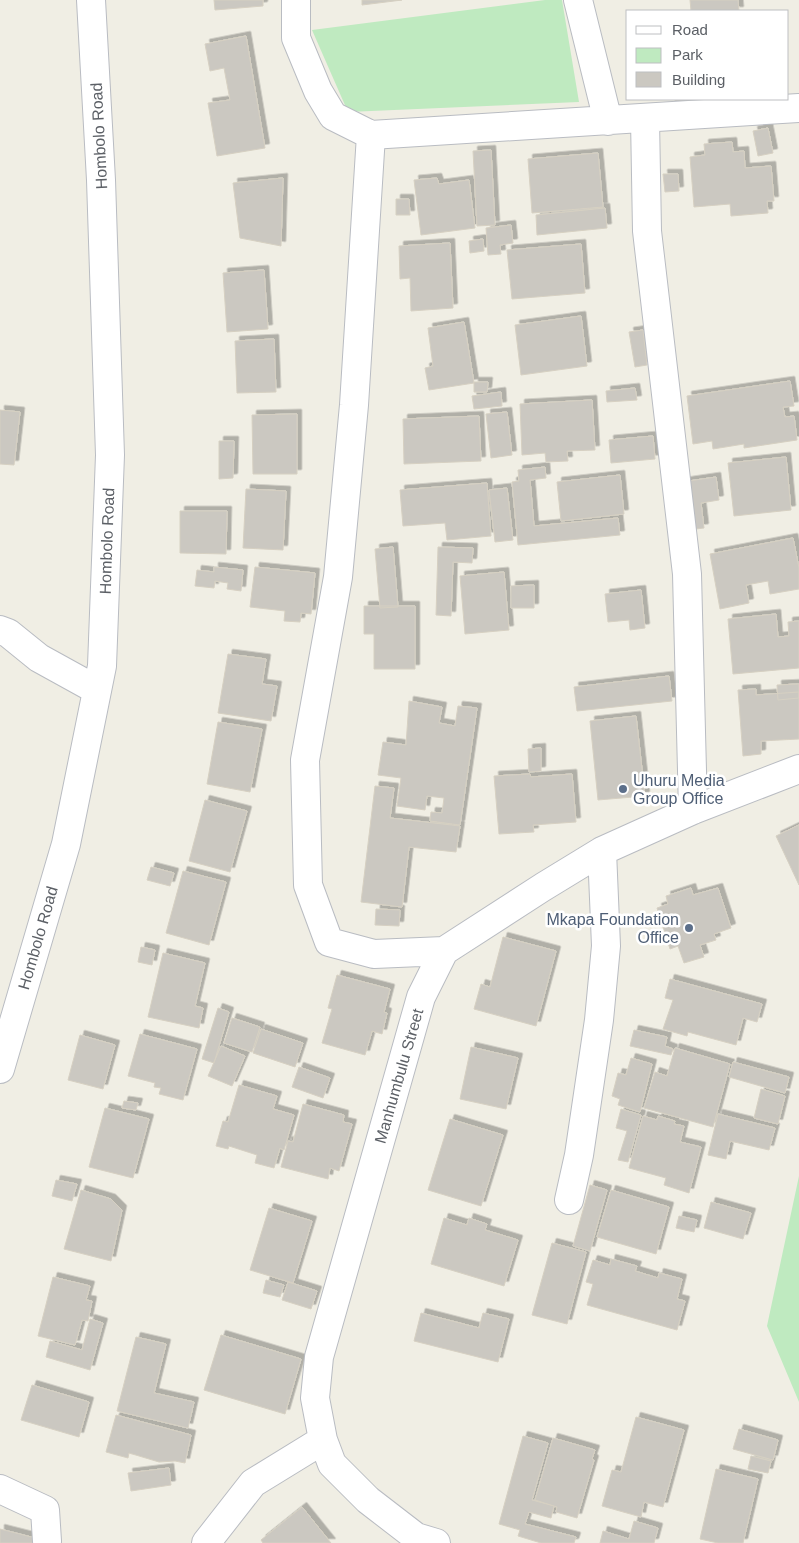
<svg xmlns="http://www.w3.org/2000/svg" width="799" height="1543" font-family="Arial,sans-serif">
<defs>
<filter id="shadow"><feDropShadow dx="4.5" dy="-4.5" stdDeviation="0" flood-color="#0004"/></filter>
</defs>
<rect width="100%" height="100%" fill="#f0eee4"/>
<!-- green -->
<path fill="#bfeac0" d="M545,0h17l17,102 -231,10 -36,-82z
M799,1176v226l-32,-76z"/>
<!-- building -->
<path fill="#cbc8c1" stroke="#d6d0c2" filter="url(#shadow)" d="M214,0h49v6l-48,4z
M362,0h40l-40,5z
M690,0h48l1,11h-48z
M246,36l19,112 -48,8 -9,-53 22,-3 -6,-32 -14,3 -5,-27z
M675,99h37v4l-37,7z
M768,128l5,25 -15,3 -5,-25z
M732,142l1,10 11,-1 1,17 26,-2 3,35h-7l1,12 -37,3 -1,-12 -36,3 -4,-50 15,-2 -1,-11z
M491,150l4,75 -18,1 -4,-75z
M598,153l5,54 -71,6 -4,-54z
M663,174h15l1,17 -14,1z
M283,178l-2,68 -41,-8 -7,-55z
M437,178l2,6 30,-4 6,48 -54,7 -7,-55z
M396,199h13l1,16h-14z
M605,208l2,20 -70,7 -1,-20z
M511,225l2,18 -13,2 1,9 -13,1 -2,-27z
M483,239l1,12 -14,2 -1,-12z
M450,243l3,65 -42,3 -1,-33 -10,1 -1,-33z
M581,244l4,49 -73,6 -5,-49z
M264,270l4,59 -41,3 -4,-59z
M581,316l6,50 -66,9 -6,-50z
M464,322l10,61 -45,7 -4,-22 8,-2 -5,-38z
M643,330l4,35 -12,2 -6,-35z
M274,339l2,53 -39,1 -2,-52z
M790,381l4,25 -11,1 2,10 9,-1 3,24 -53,8v-4l-31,5 -1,-8 -19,3 -6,-48z
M474,382h14l-1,10h-13z
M635,388l2,12 -30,2 -1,-11z
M501,392l1,14 -28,3 -2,-13z
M592,400l3,50 -28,1 1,10 -22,1 -1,-9 -23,2 -2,-51z
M0,410l20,2 -6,53 -14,-1z
M507,412l5,43 -21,3 -5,-44z
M297,414v60h-44l-1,-59z
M479,416l2,45 -77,3 -1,-45z
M653,436l2,23 -44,4 -2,-23z
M219,441h15l-1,37 -14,1z
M786,457l5,53 -57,6 -6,-53z
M545,467l1,11 -16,2 4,46 84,-8 2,17 -102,10 -6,-63 7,-1 -1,-11z
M620,475l4,39 -63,7 -4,-39z
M716,477l3,23 -18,3 3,25 -16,2 -6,-48z
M487,483l4,53 -44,4 -2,-17 -42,3 -3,-36z
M507,488l6,52 -18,2 -6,-52z
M246,489l40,2 -3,59 -40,-2z
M180,511h47l-1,43 -46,-1z
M793,538l6,30v21l-29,5 -2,-13 -22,4 3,18 -29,6 -10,-55z
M393,547l5,60 -18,1 -5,-59z
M438,547l35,1 -1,15 -19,-1 -2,54 -15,-1z
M214,567l29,3 -2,21 -14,-2 1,-6 -13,-2 -1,7 -19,-2 2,-16 17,2z
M255,567l60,6 -4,41 -10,-1 -1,9 -16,-1 1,-10 -35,-4z
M504,572l5,58 -44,4 -5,-58z
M534,585v23h-23v-22z
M641,590l4,38 -15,2 -1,-10 -21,2 -3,-28z
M364,606h51v63h-41v-35h-10z
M776,614l2,23 11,-1 -1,-14 11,-1v47l-66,6 -5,-55z
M228,654l38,5 -4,25 15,2 -6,35 -53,-8z
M669,676l3,25 -95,10 -3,-24z
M799,684v14l-21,2 -1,-15z
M756,689v6l43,-3v47l-38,2v13l-18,2 -5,-66z
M409,701l33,6 -3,16 16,3 3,-20 19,2 -17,117 -30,-4 1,-9 11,1 2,-15 -17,-2 -2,14 -28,-4 4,-28 -23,-3 5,-33 23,3z
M636,716l9,80 -47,4 -8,-79z
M218,722l44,7 -12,63 -43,-8z
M541,748v23l-12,1 -1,-23z
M530,774l1,3 41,-3 4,48 -43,3 1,7 -35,2 -5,-58z
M375,786l19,2 -4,30 70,8 -4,26 -47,-5 -7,60 -41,-5z
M205,800l42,11 -17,61 -41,-11z
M799,825v60l-23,-49z
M151,867l23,6 -4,13 -23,-6z
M183,871l43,11 -17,63 -43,-12z
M691,888l2,7 25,-7 13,40 -17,6 2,6 -16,5 4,12 -20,6 -6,-17 -8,3 -13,-41 11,-4 -2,-8z
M376,909l24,1 -1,16 -24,-1z
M503,937l53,14 -20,75 -62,-17 7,-25 9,3z
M141,947l14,3 -3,15 -14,-3z
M163,953l42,10 -10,43 8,2 -4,20 -51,-11z
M337,975l53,14 -6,23 3,1 -5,21 -10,-3 -7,24 -43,-12 10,-34 -4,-1z
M670,979l92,25 -5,18 -14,-4 -7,27 -48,-13 -1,4 -24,-7 10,-29 -8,-2z
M218,1008l11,4 -15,51 -12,-4z
M232,1018l28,9 -8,25 -28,-9z
M261,1029l42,14 -8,24 -42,-14z
M634,1030l33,7 -2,9 8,3 -2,6 -41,-9z
M140,1034l57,15 -14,51 -24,-6 2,-6 -7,-1 1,-4 -27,-7z
M80,1035l35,10 -12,44 -35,-9z
M221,1046l24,10 -13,30 -24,-10z
M471,1047l47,11 -12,51 -46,-10z
M675,1048l55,16 -17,63 -69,-19 11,-36 12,4z
M631,1058l21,6 -12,48 -22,-7 2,-6 -8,-3 6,-23 8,2z
M733,1062l56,15 -4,16 -56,-16z
M299,1067l31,11 -7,20 -31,-11z
M239,1085l38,11 -4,13 21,6 -10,35 -4,-2 -6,20 -19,-5 2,-8 -28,-9 -1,3 -12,-3 7,-25 5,1z
M761,1089l24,7 -7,28 -24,-6z
M124,1101l14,2 -2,7 -14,-2z
M303,1104l41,11 -1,7 9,2 -13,47 -9,-3 -2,11 -47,-12 7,-26 5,1z
M105,1108l44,11 -16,59 -44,-11z
M621,1109l20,6 -13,47 -10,-2 9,-29 -11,-3z
M718,1114l57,14 -6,22 -39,-9 -4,18 -18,-4z
M643,1116l14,4 1,-4 17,5 -1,3 10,2 -4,16 21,5 -12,46 -25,-8 2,-7 -37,-10z
M450,1119l53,16 -22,71 -53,-16z
M56,1180l21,4 -5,17 -20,-5z
M590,1185l17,5 -17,61 -17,-5z
M81,1190l30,9 11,11 -11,51 -47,-12z
M611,1190l58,17 -13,47 -59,-17z
M711,1202l40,11 -8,26 -39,-11z
M269,1208l43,13 -19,62 -43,-13z
M679,1216l18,4 -3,12 -18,-4z
M444,1218l23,7 2,-7 18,6 -2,6 33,10 -14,46 -73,-22z
M552,1243l34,9 -19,72 -35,-9z
M611,1259l26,7 -2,5 23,7 1,-5 23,6 -5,20 8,2 -8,29 -90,-25 6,-21 -7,-2 7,-22 17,5z
M53,1277l37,9 -4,14 6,1 -4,20 -6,-1 -7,25 -37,-9z
M266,1280l18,5 -4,12 -17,-4z
M288,1282l29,9 -6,18 -29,-9z
M421,1313l58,15 4,-15 26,6 -11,43 -84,-21z
M90,1319l13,4 -13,47 -44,-13 4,-16 32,9z
M221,1335l80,24 -16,55 -81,-24z
M136,1337l30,7 -12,49 40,9 -6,26 -71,-17z
M32,1385l57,17 -10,35 -58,-17z
M116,1415l75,20 -6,28 -10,-2 -16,1 -30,-9 -1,5 -22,-6z
M636,1417l48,13 -21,77 -19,-5 -3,15 -39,-11 10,-36 9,2z
M739,1429l39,11 -5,20 -40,-11z
M523,1436l25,7 -16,57 22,6 -3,12 -22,-6 -4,12 51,13 -2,6h-33l-23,-7 2,-6 -21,-6z
M553,1438l42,12 -3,9 2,1 -17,58 -21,-6 1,-5 -22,-7z
M751,1456l20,5 -3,12 -20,-4z
M169,1468l2,17 -40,6 -3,-18z
M716,1469l42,10 -15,64h-25l-18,-4z
M302,1507l29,36h-68l-2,-3z
M634,1521l24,7 -4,15h-54l3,-12 26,8z
M0,1529l55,14h-55z"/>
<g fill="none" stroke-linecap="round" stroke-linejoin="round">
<defs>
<path id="minor" d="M296,0v38l22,53 15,25 38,19 428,-27
M578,0l30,121
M645,119l2,112 40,343 6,236
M371,135l-17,270 -16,172 -33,183 3,125 21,57 45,12 70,-3
M0,630l8,3 31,25 58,32
M0,1069l66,-225 36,-178 8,-211 -9,-275 -10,-180
M569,1200l10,-45 20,-135 7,-74 -4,-95
M0,1489l45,21 2,31
M206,1543l47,-60 70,-43
M436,1543l-20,-6 -48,-37 -36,-36 -9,-24 -8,-42 4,-41 102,-360 23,-46 99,-64 59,-36 91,-41 106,-41"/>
</defs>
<!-- minor casing -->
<use href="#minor" stroke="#b9bcc2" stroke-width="30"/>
<!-- minor -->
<use href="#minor" stroke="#fff" stroke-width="28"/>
</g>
<!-- markers -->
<g fill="#5c6f8a" stroke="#fff" stroke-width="2">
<circle cx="623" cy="789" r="5"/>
<circle cx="689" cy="928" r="5"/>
</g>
<g text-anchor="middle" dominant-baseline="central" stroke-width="5" stroke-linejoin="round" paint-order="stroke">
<!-- street labels -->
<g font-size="16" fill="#5c6066" stroke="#fff">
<text transform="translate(99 136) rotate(-93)">Hombolo Road</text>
<text transform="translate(107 541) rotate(-88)">Hombolo Road</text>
<text transform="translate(38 938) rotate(-74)">Hombolo Road</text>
<text transform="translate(399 1076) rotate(-74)">Manhumbulu Street</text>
</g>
<!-- service labels -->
<g font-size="16" fill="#4e5e75" stroke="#fff" text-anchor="start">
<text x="633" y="780">Uhuru Media<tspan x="633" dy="18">Group Office</tspan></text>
<text x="679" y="919" text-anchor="end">Mkapa Foundation<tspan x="679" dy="18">Office</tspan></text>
</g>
</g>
<!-- legend -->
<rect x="626" y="10" width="162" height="90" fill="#ffffff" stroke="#bebfc2"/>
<rect x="636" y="26" width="25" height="8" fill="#ffffff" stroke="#bebfc2"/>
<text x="672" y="35" font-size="15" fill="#5c6066">Road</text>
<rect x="636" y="48" width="25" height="15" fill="#bfeac0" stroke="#bebfc2"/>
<text x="672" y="60" font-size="15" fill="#5c6066">Park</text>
<rect x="636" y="72" width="25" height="15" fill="#cbc8c1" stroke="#bebfc2"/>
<text x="672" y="85" font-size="15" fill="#5c6066">Building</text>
</svg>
